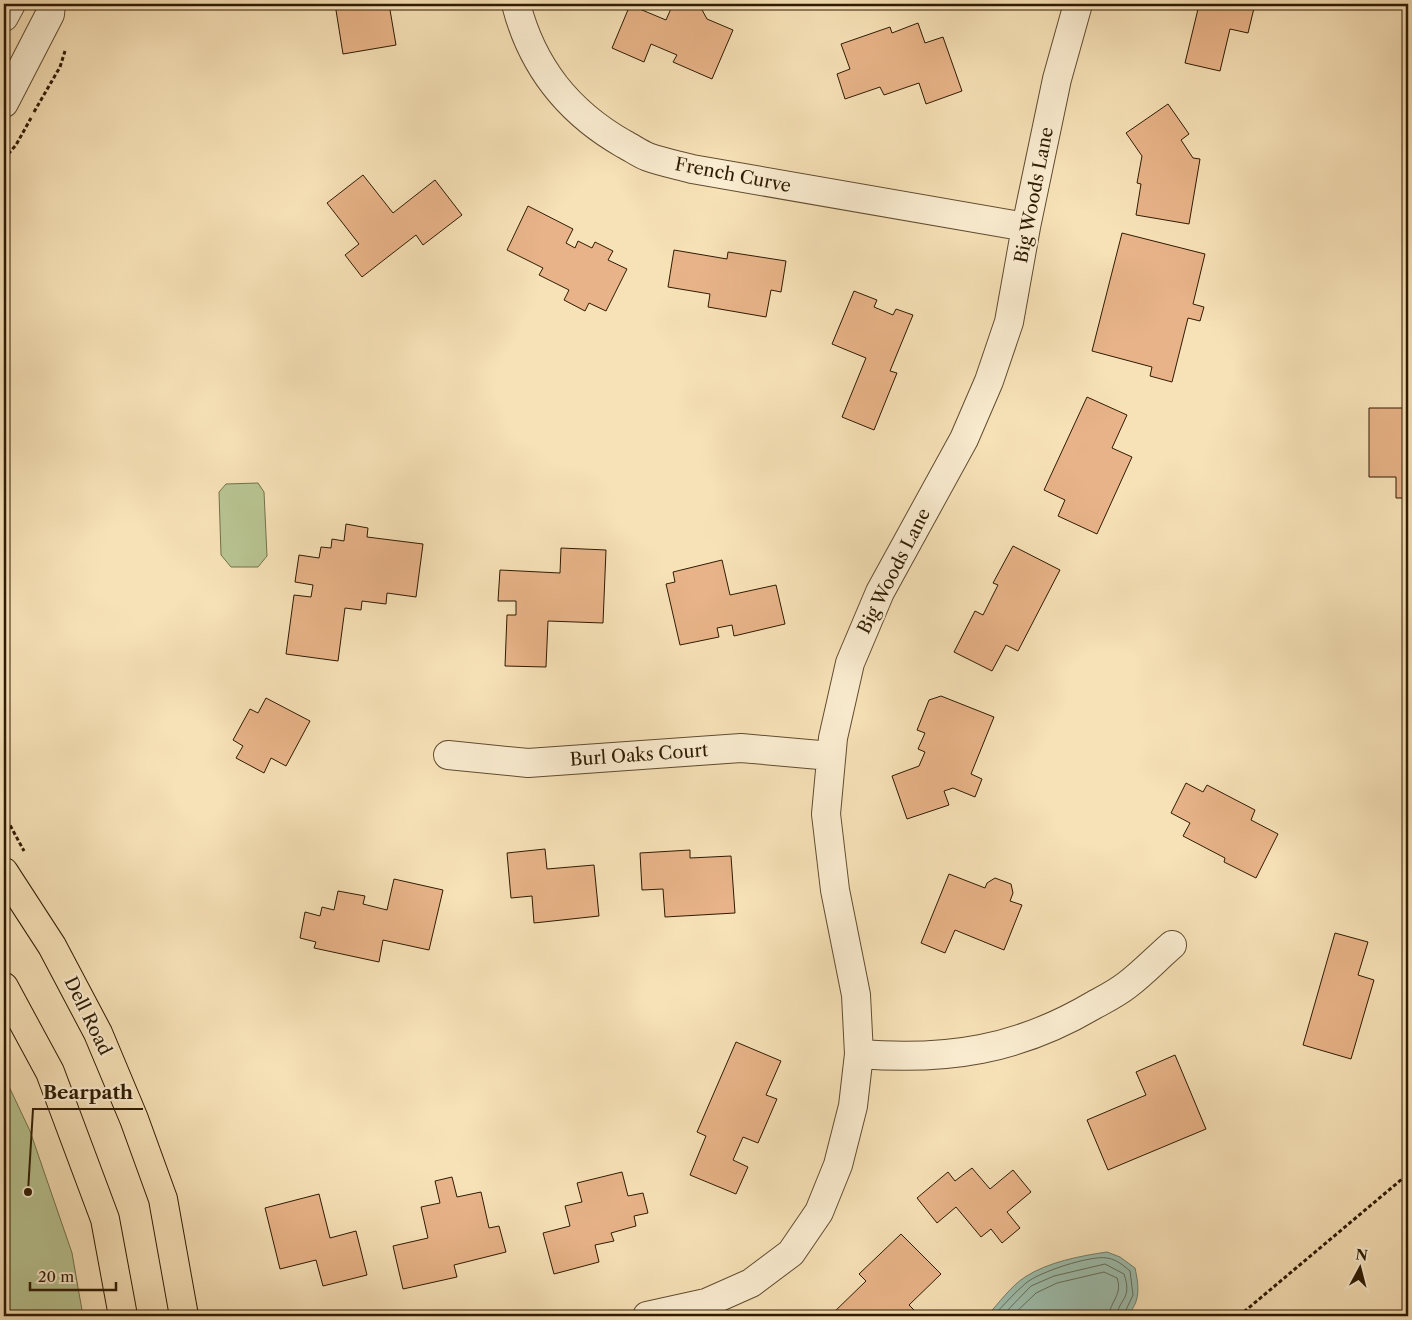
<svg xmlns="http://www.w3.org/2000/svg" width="1412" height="1320" font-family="'Libre Caslon Text',serif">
<rect width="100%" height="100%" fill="#f7e1b7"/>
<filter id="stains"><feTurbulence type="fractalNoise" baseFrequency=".004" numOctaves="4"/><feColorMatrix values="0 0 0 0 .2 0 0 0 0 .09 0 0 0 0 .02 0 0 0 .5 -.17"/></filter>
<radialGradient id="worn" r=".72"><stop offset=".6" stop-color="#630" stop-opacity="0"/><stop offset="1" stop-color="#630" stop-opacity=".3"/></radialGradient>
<!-- green -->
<path fill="#b8c492" stroke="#73704a" d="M258,483l6,9 3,64 -9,11h-27l-10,-12 -2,-63 7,-8z
M4,1076l26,55 42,122 11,63h-79z"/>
<!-- water -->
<path fill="#9dbead" stroke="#717d69" d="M1107,1252l13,5 15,11c4,18 6,35 -9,48h-139c11,-12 24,-30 38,-39 23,-15 55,-21 82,-25z"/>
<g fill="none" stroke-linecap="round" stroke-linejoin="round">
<!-- shore -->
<path stroke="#666c58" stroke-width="1" d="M993,1316c11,-11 21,-23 33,-33 13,-11 65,-28 81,-25 9,1 17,8 23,13l3,24 -10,21
M1002,1316l29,-30 23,-10 51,-12 19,10c9,26 -6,25 -7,42
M1012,1316l24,-23 21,-10 47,-11 13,6c6,17 -7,23 -8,38"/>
</g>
<!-- building -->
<path fill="#e8b388" stroke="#2e1b03" d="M335,4h54l7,41 -53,9z
M673,4h30l-2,4 6,11 26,11 -21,49 -39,-17 4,-7 -26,-11 -7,18 -32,-14 18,-43 36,15z
M1192,4h63l-7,29 -18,-4 -10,42 -35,-8 13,-54 -7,-1z
M918,23l7,20 18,-6 19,54 -36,13 -7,-21 -35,12 -4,-8 -35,12 -8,-25 13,-5 -9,-25 49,-17 2,6z
M1168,104l21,30 -8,6 12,18 7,1 -11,65 -53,-9 5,-31 -4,-1 5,-27 -16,-23z
M363,175l30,38 42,-33 27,35 -39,30 -7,-10 -54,42 -17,-22 14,-11 -32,-41z
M528,206l45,23 -7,14 9,5 3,-7 14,7 3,-6 18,9 -5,9 19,9 -21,42 -17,-8 -4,8 -21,-11 5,-10 -30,-15 4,-7 -36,-18z
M1122,233l83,21 -12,50 11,3 -4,14 -12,-3 -16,64 -22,-6 2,-9 -60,-16z
M674,250l53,9 1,-7 58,9 -5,31 -10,-2 -5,27 -58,-10 2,-13 -42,-7z
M854,291l23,9 -3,7 19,8 3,-6 17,6 -23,56 7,2 -23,57 -32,-13 24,-59 -34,-14z
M1087,397l40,18 -15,33 20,9 -35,77 -39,-18 7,-16 -21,-10z
M1369,408h39v90h-12v-21h-27z
M346,524l22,4 -1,9 56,7 -7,53 -29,-4 -1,11 -24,-3 -1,9 -16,-2 -7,53 -52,-7 8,-59 17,2 2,-12 -18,-3 4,-27 20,3 2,-11 10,1 1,-9 12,2z
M1013,546l47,24 -42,81 -12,-6 -14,26 -38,-19 21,-41 8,4 15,-30 -5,-2z
M561,548l45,2 -3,73 -55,-2 -2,46 -41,-1 2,-51h9v-14h-18l2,-31 60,3z
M722,560l8,35 46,-10 9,39 -51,12 -2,-11 -15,3 2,9 -39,8 -14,-61 9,-2 -2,-10z
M941,696l53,21 -23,57 11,5 -7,18 -22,-9 -9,3 5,14 -42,14 -15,-43 27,-10 6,-14 -7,-3 7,-16 -8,-3 12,-30z
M266,698l44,23 -24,45 -15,-8 -7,15 -28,-15 7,-12 -10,-6 17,-31 8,4z
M1186,783l17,9 4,-7 48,25 -4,10 27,14 -22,44 -32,-16 1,-4 -42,-22 7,-13 -19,-10z
M545,849l2,20 47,-4 5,51 -65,7 -2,-27 -21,2 -4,-45z
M690,850v8l41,-2 4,57 -70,4 -2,-28 -21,1 -2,-37z
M949,874l36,14 2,-5 8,-5 16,6 2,9 -3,8 12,4 -18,45 -49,-20 -10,23 -24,-10z
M394,879l49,11 -14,60 -46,-10 -4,22 -65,-14 2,-6 -16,-4 5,-26 15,4 2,-9 12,3 4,-19 27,5 -2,8 24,6z
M1335,933l33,9 -10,33 16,5 -23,79 -48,-14z
M736,1042l45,19 -15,34 11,4 -19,44 -15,-6 -10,23 15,7 -12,27 -46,-19 16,-39 -9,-4z
M1175,1055l31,74 -98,41 -21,-50 59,-25 -10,-23z
M972,1168l18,21 23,-19 18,22 -24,20 13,16 -18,15 -11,-14 -10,8 -25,-30 -19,16 -20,-25 31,-26 7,9z
M622,1172l6,24 15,-3 5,20 -14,3 2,10 -25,7 3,8 -19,4 4,17 -45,12 -11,-41 27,-7 -5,-20 17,-4 -5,-19z
M452,1177l5,20 24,-5 8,36 10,-2 7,26 -52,13 3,12 -54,12 -10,-43 35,-8 -7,-31 19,-4 -5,-22z
M319,1194l11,44 26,-7 11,44 -44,11 -7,-26 -36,9 -15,-61z
M901,1234l40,40 -32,31 8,8 -4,3h-81l-1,-1 35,-34 -7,-7z"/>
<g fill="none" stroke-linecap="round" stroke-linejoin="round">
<defs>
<path id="minor" d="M516,4c16,63 52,108 108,140 8,4 16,10 24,13 14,5 29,8 44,12l334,58
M4,17l7,-13
M4,103l46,-89 1,-10
M448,755l80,8 213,-15 90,8
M859,1054c88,7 159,-4 235,-49 11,-6 23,-12 33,-20 16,-12 30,-27 45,-40
M647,1316l59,-13 45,-20 40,-30 28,-41 19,-47 15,-59 6,-52 -3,-59 -21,-105 -9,-76 7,-76 17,-75 30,-71 84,-153 25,-58 20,-59 17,-95 31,-148 21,-75"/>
<path id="major" d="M4,872l48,74 46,87 36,86 29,80 21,117
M4,987l46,85 55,147 18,97"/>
</defs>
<!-- minor casing -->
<use href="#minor" stroke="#604c30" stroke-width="30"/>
<!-- major casing -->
<use href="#major" stroke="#2e1b03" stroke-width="30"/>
<!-- path -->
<path stroke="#2e1b03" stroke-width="3" stroke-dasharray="4 2.5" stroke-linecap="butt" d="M34,112l26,-45 5,-16
M4,159l12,-14 15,-27
M4,814l20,37
M1239,1316l169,-142"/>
<!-- minor -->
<use href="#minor" stroke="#faecd0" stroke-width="28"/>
<!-- major -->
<use href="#major" stroke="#f7e1b7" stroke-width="28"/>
</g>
<g text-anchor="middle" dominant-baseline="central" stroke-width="4.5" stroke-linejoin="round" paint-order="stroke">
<!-- street labels -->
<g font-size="18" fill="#2e1b03" stroke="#faecd0">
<text transform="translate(733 175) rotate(11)">French Curve</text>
<text transform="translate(1034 195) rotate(-79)">Big Woods Lane</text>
<text transform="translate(894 571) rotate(-63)">Big Woods Lane</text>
<text transform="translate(639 755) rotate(-4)">Burl Oaks Court</text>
<text transform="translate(88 1016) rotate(64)">Dell Road</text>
</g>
</g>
<!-- callouts -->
<path fill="none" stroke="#2e1b03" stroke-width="2" d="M28 1192L33 1109H143"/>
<circle fill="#2e1b03" stroke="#faecd0" stroke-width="2" cx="28" cy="1192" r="5"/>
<g font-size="19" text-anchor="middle" font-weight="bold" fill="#2e1b03" stroke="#faecd0" stroke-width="4.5" stroke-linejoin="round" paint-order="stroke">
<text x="88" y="1099">Bearpath</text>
</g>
<!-- margin -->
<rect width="1412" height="1320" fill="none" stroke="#f7e1b7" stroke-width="20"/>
<rect x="5" y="5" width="1402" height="1310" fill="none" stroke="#2e1b03" stroke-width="2.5"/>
<rect x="10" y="10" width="1392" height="1300" fill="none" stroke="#2e1b03"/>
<!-- north arrow -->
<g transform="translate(1360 1268) rotate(7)" stroke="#faecd0" stroke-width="4" paint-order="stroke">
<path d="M0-4L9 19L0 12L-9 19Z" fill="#2e1b03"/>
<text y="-8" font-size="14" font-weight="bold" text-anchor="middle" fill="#2e1b03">N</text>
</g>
<!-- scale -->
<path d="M30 1282v8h86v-8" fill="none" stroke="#2e1b03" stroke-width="2.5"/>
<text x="38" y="1282" font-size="15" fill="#2e1b03" stroke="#faecd0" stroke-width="4" paint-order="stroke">20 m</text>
<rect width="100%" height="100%" filter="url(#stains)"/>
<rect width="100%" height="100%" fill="url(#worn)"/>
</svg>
